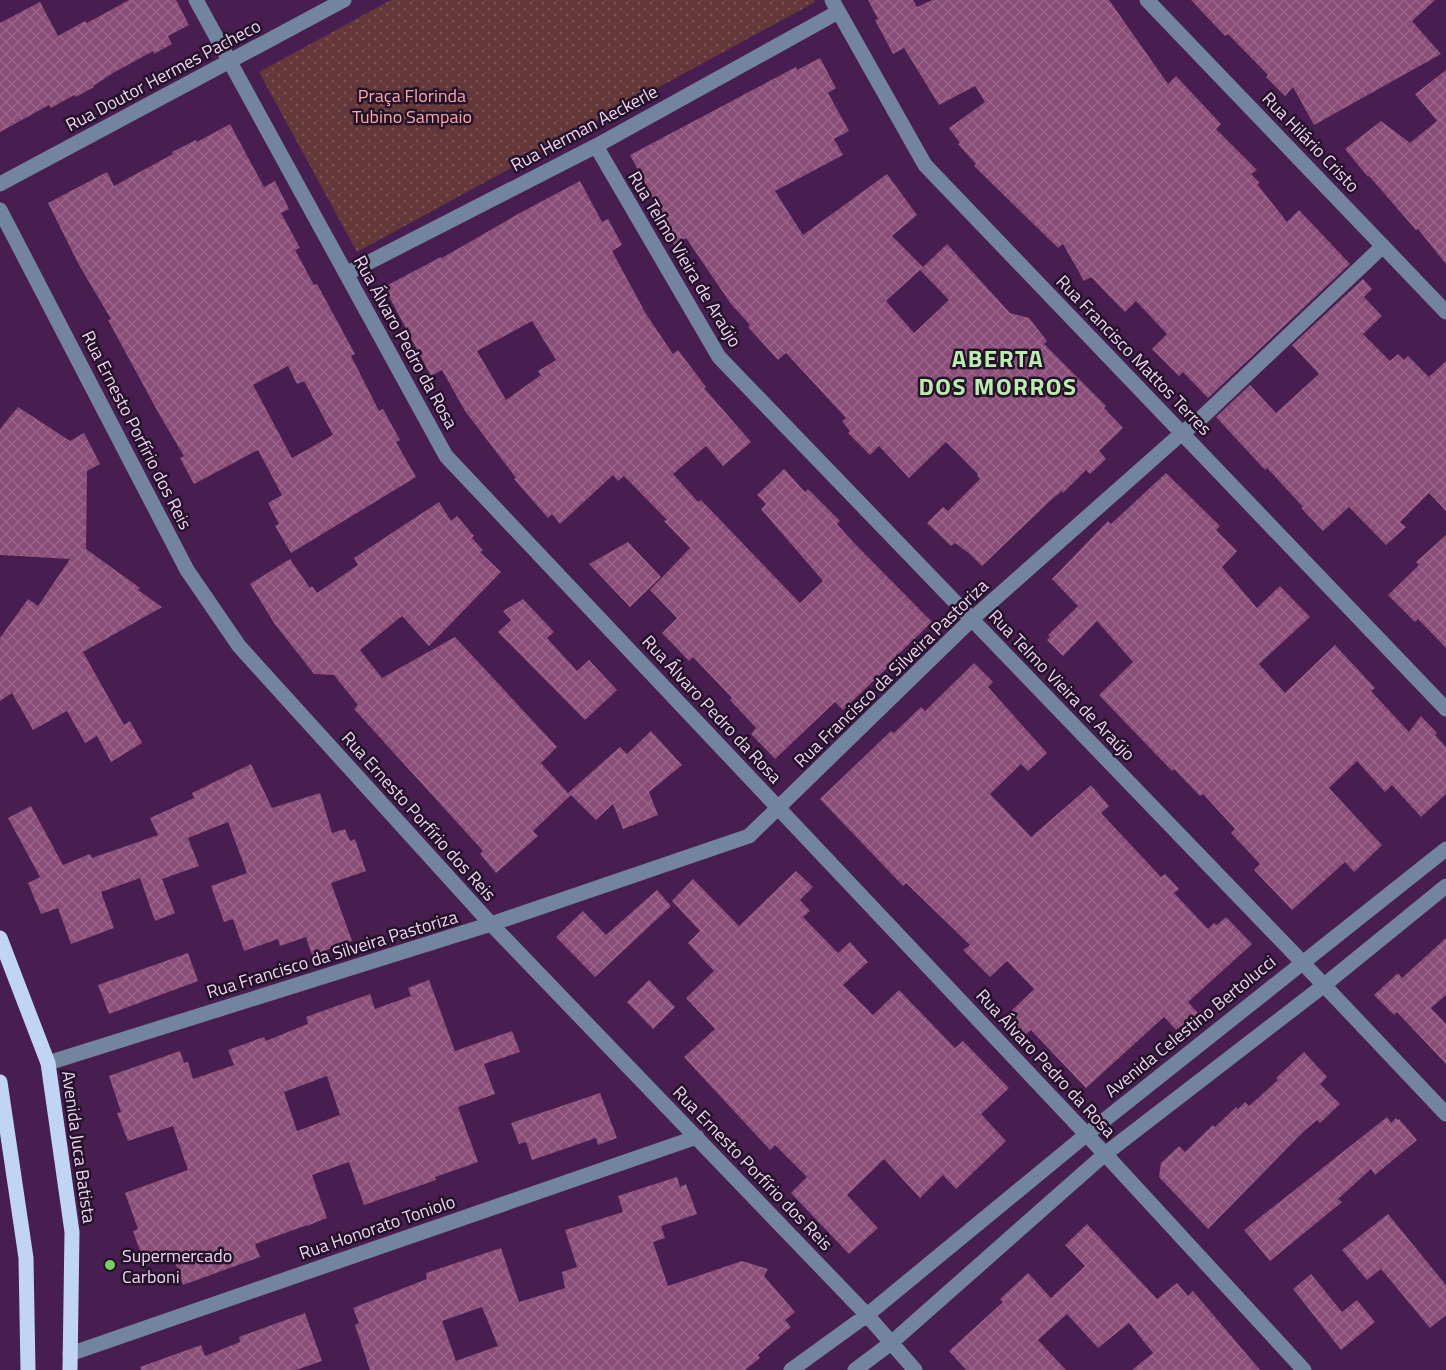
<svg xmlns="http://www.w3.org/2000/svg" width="1446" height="1370" font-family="'Titillium Web',sans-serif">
<defs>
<pattern id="park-dots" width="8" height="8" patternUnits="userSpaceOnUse" patternTransform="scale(1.5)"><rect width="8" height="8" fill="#643838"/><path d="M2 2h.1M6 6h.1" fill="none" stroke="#7a5455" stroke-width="1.8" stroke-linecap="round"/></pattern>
<pattern id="building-cross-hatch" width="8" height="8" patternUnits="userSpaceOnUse" patternTransform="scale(1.5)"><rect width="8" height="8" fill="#894d77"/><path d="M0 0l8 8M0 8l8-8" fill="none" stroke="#9a668b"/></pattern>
</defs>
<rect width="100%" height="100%" fill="#481e51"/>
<!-- park -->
<path fill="url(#park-dots)" d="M391,0h423l1,2 -458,250 -98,-180z"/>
<!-- building -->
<path fill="url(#building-cross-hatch)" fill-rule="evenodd" d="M129,0h47l13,25 -21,11 4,8 -18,10 -1,-3 -40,22 -20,13 1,1 -18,10 -2,-2 -23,13 -2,-3 -49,27v-109l40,-21 18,34 27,-15 2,2z
M868,0h45l4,7 15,-7h177l59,84 8,-8 45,48 -5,5 41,41 -6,4 9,9 -3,1 30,38 12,-12 51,54 -142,134 -25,-26 -4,4 -27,-27 15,-15 -31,-33 -11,11 -34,-35 -7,4 -21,-37 -5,4 -84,-82 2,-2 -18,-20 2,-1 -11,-15 36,-26 -10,-16 -36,19 -35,-57 -11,6 -18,-34 3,-1z
M1191,0h244l-23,21 29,33 -127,71 -21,-38 -8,9 -19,-19 2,-2 -40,-41 -3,2z
M820,58l16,30 -8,5 21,38 -15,8 9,16 -68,36 28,44 84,-61 30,41 -25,21 31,31 24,-23 63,69 19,5 18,23 -3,3 62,62 -2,2 19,20 -24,23 7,8 -16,15 -4,-4 -23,23 -1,-2 -10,8 -70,67 -12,-12 -15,-11 -4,3 -24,-23 16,-16 5,4 32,-32 -3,-3 1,-2 -32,-32 -37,36 -30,-32 -9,9 -22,-22 2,-2 -8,-10 4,-3 -60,-65 -8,7 -30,-33 2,-2 -19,-21 -45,-66 -12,7 -14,-26 3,-2 -33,-62 166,-88 1,3zM920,270l29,30 -35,33 -28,-32z
M1446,70v194l-28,-35 -2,1 -47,-54 -1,1 -23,-28 36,-28 29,22 27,-22 -22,-27z
M230,124l34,63 11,-6 14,28 -8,4 19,35 -5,2 19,35 3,-1 38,70 -4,2 28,55 4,-2 17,31 -4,2 20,35 -125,76 -16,-27 4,-2 -11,-21 14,-8 -24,-45 -64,34 -14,-26 4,-2 -25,-42 -51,-94 3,-1 -32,-54 -31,-62 59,-31 7,14 59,-32 -1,-2 24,-12 1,2zM288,366l9,18 7,-3 29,54 -41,23 -39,-73z
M580,181l22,41 6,-3 14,26 -10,6 34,63 27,40 5,-4 28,37 -2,1 47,54 -28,24 -17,-20 -33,28 25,28 3,-2 99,103 23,-22 -62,-72 5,-5 -9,-9 27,-26 21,23 3,-3 32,32 -3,3 17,19 78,79 -46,44 2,1 -45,43 -8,-8 -60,57 -24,-25 5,-6 -26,-28 2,-2 -39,-41 -4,4 -27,-28 15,-15 -27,-28 40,-42 -26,-27 3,-1 -43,-44 -6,5 -5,-6 -53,49 -8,-10 -4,4 -34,-39 2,-1 -51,-67 -23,-41 -11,6 -47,-89 57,-30 1,1 76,-44zM532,321l24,39 -18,11 3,4 -35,25 -29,-49z
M1363,279l9,10 -8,8 18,19 -19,18 27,27 8,-7 6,6 4,-4 21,21 17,-16v150l-17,-18 -29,29 6,5 -20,18 -37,-38 -26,24 -22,-23 2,-1 -36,-39 -2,2 -49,-53 34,-32 26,28 43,-39 -27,-29z
M18,407l52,34 14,-8 16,31 -13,7 -1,78 54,39 -2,2 24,17 -79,45 41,73 6,-4 12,22 -31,19 -14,-26 -12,7 -18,-32 -34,19 -21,-37 -12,8v-63l28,-39 10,7 32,-47 -70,-4v-126z
M1166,473l54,53 -4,4 21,21 -15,16 35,41 23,-22 30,31 -51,47 26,29 50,-48 40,43 -4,3 38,41 12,-16 16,17 -2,2 11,12v47l-25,23 -29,-32 -7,7 -28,-31 -28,27 53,57 -28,27 -9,-10 -53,48 -38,-40 6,-6 -29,-31 4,-4 -32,-35 -3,2 -26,-27 -2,2 -73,-76 34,-33 -36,-41 -34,35 -16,-16 3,-3 -2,-2 30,-29 -26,-27 56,-58 3,3z
M439,502l12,19 6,-5 17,20 -2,2 11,12 -3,2 21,20 -72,74 -27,-30 -42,34 22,28 73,-41 102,110 -16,16 27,30 52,-46 7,7 24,-23 31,34 -33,27 9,23 -35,14 -10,-25 -17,16 -25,-25 -38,36 5,5 -42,37 -16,-19 3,-3 -129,-142 4,-4 -24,-30 -20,-1 -40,-51 -24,-39 40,-25 20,29 2,-2 5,7 41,-28 -4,-7z
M1446,535v113l-28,-29 -3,3 -27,-27 31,-30 -3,-3z
M628,542l33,35 -31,30 -41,-43z
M523,599l31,33 -7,6 30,33 12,-11 28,30 -32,30 -87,-88 13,-12 -8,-9z
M974,663l19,19 -5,5 59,66 -19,18 -7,-7 -31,30 41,43 60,-52 18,21 -8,7 60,64 4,-3 14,15 -5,4 34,36 6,-6 3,2 9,-8 26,27 -64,58 10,11 -22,17 -12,-13 -78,71 -55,-58 -7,6 -19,-19 29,-28 -27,-28 -17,16 -27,-27 7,-5 -64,-62 -3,3 -83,-87 71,-68 3,2 27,-26 4,4z
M251,764l21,44 48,-15 12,40 13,-4 5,12 5,-2 11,32 -35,12 21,58 -40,14 -6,-18 -26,9 -2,-7 -34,12 -11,-32 -9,3 -13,-36 36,-13 -19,-51 -40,16 11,28 -37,13 13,34 -20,8 -15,-43 -39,14 13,36 -43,16 -13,-36 -17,6 -13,-31 12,-6 -32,-59 23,-12 32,59 27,-11 2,4 66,-23 -8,-17 44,-20 -2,-5z
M796,871l17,16 -13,13 10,11 -7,6 35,36 12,-11 18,20 -25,23 30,30 26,-25 56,58 8,-7 46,47 -28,26 25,27 -50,48 -13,-14 -23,23 -36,-39 -37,36 31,33 -29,26 -58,-61 16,-16 -32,-32 -5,5 -86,-93 31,-28 -29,-31 28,-27 -26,-28 12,-12 -28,-30 21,-22 46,47z
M657,890l14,16 -76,71 -39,-40 27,-26 23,24z
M1446,938v57l-15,13 15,16v40l-49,-52 -3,3 -20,-20 24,-22 4,5z
M188,953l10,28 -89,33 -11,-29z
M429,980l26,71 57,-20 8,21 -36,12 11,30 -37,13 20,55 -43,15 1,3 -72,25 -15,-43 -37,13 15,43 -20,8v-1l-52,19 5,13 -77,28 -10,-29 -28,9 -12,-34 5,-2 -13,-36 63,-23 -15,-44 -45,15 -11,-28 4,-1 -12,-36 71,-25 4,12 4,-1 5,17 41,-14 -6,-15 36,-13 2,4 34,-14 8,-3 -2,-7 64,-23 5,15 36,-13 -3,-8zM327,1076l13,39 -43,16 -13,-39z
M649,980l26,27 -22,22 -26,-27z
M1304,1052l23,25 -7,7 20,20 -20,19 -3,-3 -15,13 -94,96 -49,-52 2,-14 18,-17 6,6 28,-27 2,2 21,-20 2,2 7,-7 4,4 29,-26 -2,-2z
M600,1093l17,45 -19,7 -2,-7 -64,22 -6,-18 -7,2 -8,-21z
M1387,1117l4,6 5,-5 1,2 2,-1 18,21 -42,35 -4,-6 -33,30 4,3 -72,59 -26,-31z
M677,1177l3,10 6,-3 11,30 -36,12 4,12 -12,4 15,44 74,-25 26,8 -4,7 31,36 -10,8 6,7 -33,28 2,3 -15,12h-375l-15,-45 4,-2 -6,-15 74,-29 -1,-6 75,-25 18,54 46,-14 -3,-16 15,-5 -12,-37 58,-18 -5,-16zM482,1307l16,39 -42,15 -14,-40z
M1388,1214l58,71v30l-16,13 -49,-59 -14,11 -25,-30z
M1087,1224l70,75 20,-16 11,13 5,-5 67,79h-128l21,-17 -24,-30 -31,25 -31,-34 -29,26 28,30h-100l-17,-19 54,-49 -3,-3 28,-26 23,25 34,-32 -20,-21z
M1311,1274l31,38 15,-12 18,22 -34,28 -48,-61z
M305,1313l17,48 -26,9h-155l-1,-3 61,-22 4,11 35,-14 -1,-5z"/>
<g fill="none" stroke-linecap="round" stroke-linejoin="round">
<!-- minor -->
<path stroke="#73849e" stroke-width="15" d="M196,0l250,456 659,698 199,216
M832,0l93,165 521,544
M1147,0l299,312
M596,146l123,211 583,605 144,152
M0,184l344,-184
M0,210l187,360 52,76 252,278 376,391 48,55
M346,274l250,-128 242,-134
M48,1063l443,-139 258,-88 223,-217 210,-186 16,-12 185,-175
M70,1354l627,-217
M791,1370l76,-55 220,-181 359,-285
M855,1370l36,-27 214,-189 218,-168 123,-100"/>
<!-- major -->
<path stroke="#c0d4f4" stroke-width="15" d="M0,938l48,125 24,169 -2,138
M0,1082l26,176 2,112"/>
</g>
<!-- markers -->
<circle fill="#73d25c" stroke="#241229" stroke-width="2" cx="110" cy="1265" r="6"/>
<g text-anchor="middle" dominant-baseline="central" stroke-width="5" stroke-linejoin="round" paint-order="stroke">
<!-- street labels -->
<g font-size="18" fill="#ecd3f1" stroke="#241229">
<text transform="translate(163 75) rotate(-28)">Rua Doutor Hermes Pacheco</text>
<text transform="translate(584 128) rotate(-28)">Rua Herman Aeckerle</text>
<text transform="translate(1311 142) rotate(46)">Rua Hilário Cristo</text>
<text transform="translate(685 259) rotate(59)">Rua Telmo Vieira de Araújo</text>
<text transform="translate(406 342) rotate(61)">Rua Álvaro Pedro da Rosa</text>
<text transform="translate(1134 355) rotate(46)">Rua Francisco Mattos Terres</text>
<text transform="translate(137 430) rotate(63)">Rua Ernesto Porfírio dos Reis</text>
<text transform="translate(891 673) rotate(-44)">Rua Francisco da Silveira Pastoriza</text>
<text transform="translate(1062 685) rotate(46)">Rua Telmo Vieira de Araújo</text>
<text transform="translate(712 709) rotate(47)">Rua Álvaro Pedro da Rosa</text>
<text transform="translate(419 816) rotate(48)">Rua Ernesto Porfírio dos Reis</text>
<text transform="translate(332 954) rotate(-17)">Rua Francisco da Silveira Pastoriza</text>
<text transform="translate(1190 1026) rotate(-39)">Avenida Celestino Bertolucci</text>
<text transform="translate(1046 1063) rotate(47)">Rua Álvaro Pedro da Rosa</text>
<text transform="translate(79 1147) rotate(82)">Avenida Juca Batista</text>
<text transform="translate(753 1168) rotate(46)">Rua Ernesto Porfírio dos Reis</text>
<text transform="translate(377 1227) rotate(-19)">Rua Honorato Toniolo</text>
</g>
<!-- park labels -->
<g font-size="18" fill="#faa7a7" stroke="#241229">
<text x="412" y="95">Praça Florinda<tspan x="412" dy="21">Tubino Sampaio</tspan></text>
</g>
<!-- poi labels -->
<g font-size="18" fill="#ecd3f1" stroke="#241229" text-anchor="start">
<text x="122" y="1255">Supermercado<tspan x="122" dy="21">Carboni</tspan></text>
</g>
<!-- district labels -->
<g font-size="24" font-weight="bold" letter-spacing="1.5" fill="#baedae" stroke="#241229">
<text x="998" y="358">ABERTA<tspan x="998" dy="28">DOS MORROS</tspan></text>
</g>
</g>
</svg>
